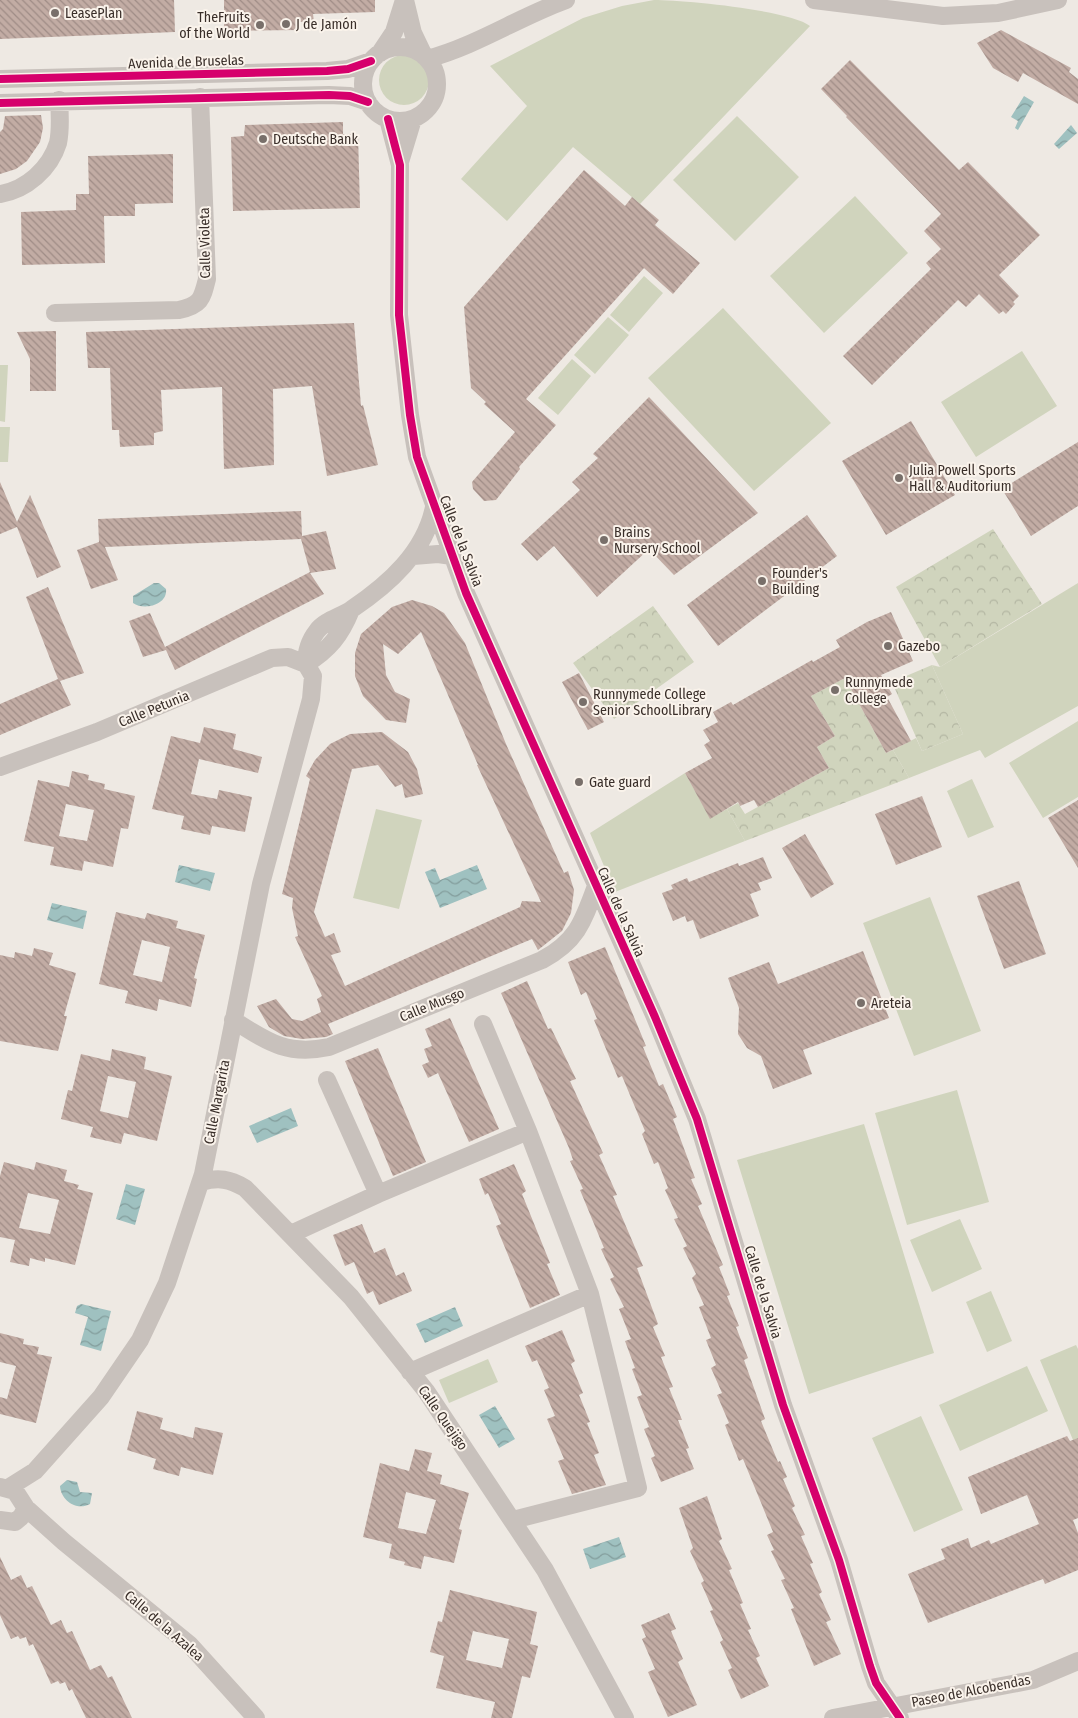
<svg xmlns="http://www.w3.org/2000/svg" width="1078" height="1718" font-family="'Fira Sans Condensed',sans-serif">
<defs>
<pattern id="park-crowns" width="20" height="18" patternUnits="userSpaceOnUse" patternTransform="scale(1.25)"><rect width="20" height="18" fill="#d0d4bd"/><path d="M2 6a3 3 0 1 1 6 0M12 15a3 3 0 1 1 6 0" fill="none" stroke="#b3b6a2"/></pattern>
<pattern id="water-waves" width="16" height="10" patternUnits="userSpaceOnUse" patternTransform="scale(1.25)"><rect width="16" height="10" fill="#9fc1c0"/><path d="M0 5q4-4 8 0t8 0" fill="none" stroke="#839d9c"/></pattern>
<pattern id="building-back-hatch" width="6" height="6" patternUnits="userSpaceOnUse" patternTransform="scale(1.25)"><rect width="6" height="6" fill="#c2aca4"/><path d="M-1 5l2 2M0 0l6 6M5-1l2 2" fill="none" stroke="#9f8c86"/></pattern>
</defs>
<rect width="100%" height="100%" fill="#eee9e3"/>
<!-- park -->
<path fill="url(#park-crowns)" d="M993,529l49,75 -102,63 -44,-80z
M653,606l41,56 -80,57 -41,-56z
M932,665l31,69 -41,17 -30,-69z
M845,678l41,75 7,-3 16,28 -164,63 -18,-32 11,-6 7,11 84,-46 -12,-21 18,-11 -24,-40z"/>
<!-- garden -->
<path fill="#d0d4bd" d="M654,0c29,0 136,10 156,26l-170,178 -67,-57 -66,74 -46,-42 66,-73 -37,-40 93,-48 39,-12z
M379 80a25 25 0 1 1 50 0a25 25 0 1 1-50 0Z
M737,116l62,61 -64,64 -62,-61z
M855,196l53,57 -84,80 -54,-57z
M644,276l19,17 -34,39 -19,-17z
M723,308l108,115 -77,68 -106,-113z
M608,317l21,18 -34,39 -21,-19z
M1022,351l35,55 -81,51 -35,-55z
M572,359l19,17 -33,39 -20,-17z
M0,365h8l-3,57 -5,-1z
M0,427h10l-2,35h-8z
M1078,583v123l-93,52 -5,-8 -71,28 -16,-28 23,-12 6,13 41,-17 -31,-69 8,2z
M1078,721v76l-35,21 -34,-55z
M685,773l25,45 17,-9 18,32 -130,51 -25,-59z
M972,779l22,48 -26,11 -21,-47z
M376,809l46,11 -23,89 -46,-11z
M930,897l51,134 -67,25 -51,-133z
M957,1090l32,112 -82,23 -32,-112z
M864,1124l70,229 -125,41 -72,-234z
M960,1219l22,50 -50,23 -22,-52z
M991,1291l21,50 -25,11 -21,-50z
M1076,1345l2,4v94l-5,-3 -33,-80z
M488,1359l10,23 -49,21 -10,-23z
M1027,1366l21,45 -88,40 -21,-46z
M921,1416l42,94 -49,22 -42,-94z"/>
<!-- water -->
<path fill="url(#water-waves)" d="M1024,96l10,6 -16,28 -3,-2 3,-7 -7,-4z
M1071,125l6,8 -18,16 -5,-5z
M154,583h5l7,6c2,16 -22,22 -33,14v-7z
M179,865l36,8 -5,18 -35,-9z
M477,865l10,24 -47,19 -15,-36 10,-4 5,12z
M52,903l35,8 -4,18 -36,-9z
M291,1108l7,18 -41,17 -8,-17z
M126,1184l19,5 -10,36 -19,-6z
M81,1304l30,7 -10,40 -21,-6 8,-28 -13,-4 2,-7z
M455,1307l8,19 -38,17 -9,-19z
M495,1406l20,33 -16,9 -20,-33z
M67,1480l10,2 3,10 12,1 -2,11c-13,7 -29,-3 -30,-18z
M619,1537l7,20 -36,12 -7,-20z"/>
<!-- building -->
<path fill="url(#building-back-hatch)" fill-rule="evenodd" d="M0,0h174l1,32 -175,7z
M224,0h151v12l-62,2 1,8h-14v8l-76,1z
M1001,30l70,38 -2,4 9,7v25l-55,-31 -5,9 -25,-14 -16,-25z
M850,60l109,110 9,-8 72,73 -41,40 20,21 -6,6 2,2 -9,10 -3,-3 -4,3 -20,-20 -13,13 -8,-7 -86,85 -29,-29 88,-87 -5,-6 15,-14 -17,-18 17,-17 -95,-97 1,-1 -26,-27z
M41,115l2,13 -3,14 -13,19 -11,8 -16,5v-42l3,-3 2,-13z
M343,122v12h15l2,74 -127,3 -2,-74 13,-1 1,-11z
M173,154v49l-38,1v12h-31l1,47 -83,2 -1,-53 55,-2v-16h13l-1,-38z
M584,170l41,36 7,-9 27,23 -4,5 45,38 -27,31 -29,-26 -118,131 30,26 -37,42 1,2 -24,31 -12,1 -11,-12 -1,-7 43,-50 -31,-28 2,-2 -15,-14 -7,-81z
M354,323l7,83 2,-1 15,60 -51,11 -15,-90 -39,3 1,76 -50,4 -2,-82 -61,3 2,41 -9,2v12l-34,2 -1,-17h-7l-2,-62h-22l-2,-36z
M56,331v60h-26v-32l-13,-27z
M649,397l109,116 -84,62 -25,-26 -52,48 -43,-51 -17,15 -16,-17 59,-54 -8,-8 26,-24 -5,-4z
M911,421l44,74 -69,40 -44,-74z
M1078,442v64l-47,30 -29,-47z
M0,482l17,40 13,-27 31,72 -24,11 -20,-51 -17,7z
M301,511l1,25 24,-5 10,38 -26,4 14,21 -149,76 -9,-20 -23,7 -14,-36 21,-8 15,34 145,-75 -9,-33 -196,8 13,33 -27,9 -14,-39 22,-8 -1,-23z
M807,515l30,41 -119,90 -31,-41z
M48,587l36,86 -24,8 11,24 -71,30v-31l58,-25 -32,-82z
M412,600l20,6 12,7 21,30 41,101 58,129 4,-2 6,19 -3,23 -9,18 -24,19 -6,-11 -204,85 5,10 -7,3 -24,2 -18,-3 -15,-9 -12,-21 19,-7 16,20 10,2 19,-9 -4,-13 5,-3 -27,-59 3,-1 -6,-28 1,-10 -11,-4 28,-115 -4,-3 9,-16 15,-16 20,-10 32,-2 26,20 9,17 6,25 -18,4 -3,-14 -7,3 -17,-22 -26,4 -38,143 11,25 9,-4 7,19 -10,3 14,31 175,-79 2,-6 19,1 -64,-137h1l-57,-133 -23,22 -15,-10 3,31 9,17 15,7 -4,24 -20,-3 -23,-24 -8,-20v-23l6,-19 31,-27z
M891,612l22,49 -32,14 11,19 -5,3 24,44 -25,12 -41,-75 -34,18 24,40 -18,11 12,21 -71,39 -4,-7 -14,6 -2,-4 -28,17 -25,-46 27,-15 -8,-13 6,-4 -7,-11 15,-8 -5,-10 18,-10 2,3 79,-45 1,2 27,-15 -4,-7 31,-18z
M579,673l25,49 -16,8 -26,-48z
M204,727l32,7 -3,15 29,8 -4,16 -59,-14 -8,35 26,5 2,-9 33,7 -7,35 -33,-6 -2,9 -29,-6 3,-13 -32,-7 19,-73 29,7z
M72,771l17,4 -1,5 17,4 -1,5 31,7 -7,33 -7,-1 -8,39 -29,-6 -2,10 -32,-6 4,-18 -30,-6 14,-61 31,7zM66,804l28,6 -7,31 -28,-5z
M922,796l20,51 -46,18 -21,-51z
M1078,800v68l-30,-50z
M805,834l29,50 -23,14 -29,-50z
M763,857l9,21 -14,5 3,7 -11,4 9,22 -59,23 -7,-19 -6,2 -2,-6 -12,5 -11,-28 11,-4 -2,-4 16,-7 2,4 49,-19 1,3z
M1019,881l27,73 -42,15 -27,-73z
M116,912l29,7 2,-6 31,8 -2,7 29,7 -11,43 3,1 -6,28 -32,-8 -2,12 -32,-8 3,-12 -29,-7zM142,940l28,7 -8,35 -29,-7z
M605,947l41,99 -3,1 16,39 4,-2 14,33 -4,2 22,59 -4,1 11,25 -4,2 25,59 -4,2 11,28 -3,1 12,30 -3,1 12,31 -4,2 21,59 -4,2 17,41 2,-1 7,16 -4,2 12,27 -3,2 13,27 -4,1 12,27 -3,1 12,28 -3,2 12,26 -5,2 15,32 -27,12 -23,-57 3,-1 -13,-28 4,-1 -14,-28 3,-1 -7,-15 6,-3 -30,-73 -4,2 -14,-36 4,-2 -12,-28 5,-2 -11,-25 5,-3 -10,-25 5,-2 -12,-31 5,-2 -12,-27 4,-4 -13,-26 4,-2 -13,-27 4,-1 -13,-28 3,-2 -10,-26 -4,2 -12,-30 3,-3 -23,-55 -4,2 -24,-58 3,-1 -11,-27 -5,3 -13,-33z
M34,948l19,5 -4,12 27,8 -12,43h3l-9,35 -58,-10v-86l14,3 1,-6 17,4z
M863,951l26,67 -86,32 9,24 -39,15 -12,-33 -14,-8 -9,-14 1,-26 -11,-30 41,-16 9,22z
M527,981l21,48 3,-1 25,51 -6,2 33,72 -4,2 18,40 -4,1 30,70 -6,2 21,56 -5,3 12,29 -4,1 12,30 -4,1 13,32h-4l11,28 -3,1 8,20 -33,13 -10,-24 4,-2 -11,-27 5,-2 -12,-30 5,-2 -10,-26 3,-1 -10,-27 6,-2 -12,-30 5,-2 -14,-28 4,-2 -13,-28 3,-1 -24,-58 3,-1 -13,-28 3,-1 -4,-12 -68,-155z
M450,1018l49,111 -30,13 -31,-69 -10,5 -6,-13 7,-3 -5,-13 8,-3 -7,-17z
M378,1048l48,114 -33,14 -48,-115z
M112,1049l34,8 -2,12 28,7 -15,65 -33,-8 -3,11 -31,-7 3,-10 -32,-8 7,-29 4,1 9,-37 29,7zM108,1076l28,6 -8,36 -28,-7z
M4,1162l30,8 2,-8 31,8 -3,11 15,4 -2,4 16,4 -18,72 -30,-7v4l-15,-4 -1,8 -19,-4 5,-22 -15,-3v-61zM28,1193l31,7 -9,34 -31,-6z
M514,1164l12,27 -4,3 28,69 -3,1 13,31 -30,13 -34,-82 5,-2 -13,-31 -3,2 -6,-16z
M362,1224l12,29 11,-5 11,28 8,-4 8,19 -33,14 -6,-14 -6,3 -13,-32 -9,4 -12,-31z
M562,1330l13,31 -4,3 12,29 -4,2 11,27 -3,1 12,30 -5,2 12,30 -34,9 -14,-33 6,-2 -17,-40 8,-3 -11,-26 5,-2 -12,-28 -5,2 -7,-16z
M0,1333l24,6 -1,5 16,3 -2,7 15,3 -16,66 -36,-9v-17l7,2 9,-33 -16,-4z
M137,1411l26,7 -3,11 33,9 2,-11 28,6 -10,42 -32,-8 -2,9 -26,-7 3,-10 -29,-9z
M1067,1436l3,5 8,-3v80l-5,2 5,13v37l-33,14 -2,-5 -115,44 -20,-49 37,-15 -4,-10 27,-11 3,10 18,-8 2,4 48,-20 -12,-29 -46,19 -13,-37z
M415,1449l17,4 -5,18 15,4 -2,9 29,9 -10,36 3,1 -8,33 -30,-7 -3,13 -17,-4 1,-3 -16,-4 3,-14 -29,-7 17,-74 29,8zM406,1492l30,8 -10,34 -28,-6z
M707,1496l15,43 -3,2 13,28 -3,1 14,33 -3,1 11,25 -3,1 12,26 -4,2 13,28 -28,13 -13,-29 4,-2 -12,-26 3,-2 -13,-29 3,-1 -12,-27 3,-2 -14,-30 3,-3 -14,-40z
M0,1557l11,23 10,-5 6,13 5,-2 19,39 10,-5 6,13 5,-2 18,39 11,-5 7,13 4,-2 20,42h-46l-14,-29 -3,2 -4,-9 -5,2 -2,-3 -7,3 -18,-40 -4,2 -3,-9 -6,2 -2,-3 -7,3 -11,-24z
M450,1590l87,22 -7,32 8,2 -8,32 -8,-2 -10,42h-21l4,-16 -59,-14 8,-32 -14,-4 8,-31 4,1zM473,1631l36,8 -7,29 -36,-8z
M669,1613l7,16 -5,2 12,28 -5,3 19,43 -29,12 -20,-45 7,-3 -13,-30 4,-2 -5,-12z"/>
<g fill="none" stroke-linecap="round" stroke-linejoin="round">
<!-- minor -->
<path stroke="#c8c1bc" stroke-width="18" d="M405,0l8,33 11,23
M814,0l129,16 55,-3 60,-13
M363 84a37 37 0 1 1 74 0a37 37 0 1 1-74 0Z
M380,53l14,-21 10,-32
M427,59c49,-13 92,-42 139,-59
M0,79l327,-8 21,-2 23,-8
M0,103l329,-8 21,1 18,6
M388,119l12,46 -1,150 11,100 7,42 49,136 189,424 42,102 86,286 56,155 31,106 6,17 24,35
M400,162l13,-43
M0,194c26,-4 50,-25 58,-51 3,-14 2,-29 1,-43
M55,313l124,-3c22,-5 23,-11 28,-31l-7,-182
M413,556l25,-2 14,2
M306,664c0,-13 3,-23 11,-33 8,-11 24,-14 35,-22 37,-25 73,-57 82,-102
M306,664c23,-14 35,-29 45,-54
M0,767l97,-35 175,-74 16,-1 18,7 7,12 -2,23 -50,185 -58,290 -36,109 -27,57 -39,57 -66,74 -27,17
M233,1020c35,22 54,36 96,27l213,-87c35,-19 41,-38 54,-74
M483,1024l45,107 62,163 48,194 -125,32
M327,1080l51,114
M201,1182c18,-5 28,-3 44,6l106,109 75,94 119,179 80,148
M291,1234l87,-40 150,-63
M410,1372l180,-78
M0,1487l15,4 11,17 -5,9 -6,5 -15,-2
M26,1508l38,34 126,103 66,73
M833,1718l200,-38 45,-19"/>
<defs>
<path id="cycleway" d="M0,79l327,-8 21,-2 23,-8
M0,103l329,-8 21,1 18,6
M388,119l12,46 -1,150 11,100 7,42 49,136 189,424 42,102 86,286 56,155 31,106 6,17 24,35"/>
</defs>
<!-- cycleway casing -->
<use href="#cycleway" stroke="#faf3eb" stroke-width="11"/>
<!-- cycleway -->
<use href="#cycleway" stroke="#d6006c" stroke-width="8"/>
</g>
<!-- markers -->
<g fill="#786f6a" stroke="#faf3eb" stroke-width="2">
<circle cx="55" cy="13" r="5"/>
<circle cx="286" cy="24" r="5"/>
<circle cx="260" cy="25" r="5"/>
<circle cx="263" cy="139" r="5"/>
<circle cx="899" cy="478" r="5"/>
<circle cx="604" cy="540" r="5"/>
<circle cx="762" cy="581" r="5"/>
<circle cx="888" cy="646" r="5"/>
<circle cx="835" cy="690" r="5"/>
<circle cx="583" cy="702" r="5"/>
<circle cx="579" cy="782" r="5"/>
<circle cx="861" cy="1003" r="5"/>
</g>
<g text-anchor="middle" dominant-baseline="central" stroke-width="4" stroke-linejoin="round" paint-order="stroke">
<!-- poi labels -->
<g font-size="14" fill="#392e29" stroke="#faf3eb" text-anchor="start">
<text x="65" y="13">LeasePlan</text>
<text x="250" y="17" text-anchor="end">TheFruits<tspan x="250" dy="16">of the World</tspan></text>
<text x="296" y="24">J de Jamón</text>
<text x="273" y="139">Deutsche Bank</text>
<text x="909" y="470">Julia Powell Sports<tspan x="909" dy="16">Hall &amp; Auditorium</tspan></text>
<text x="614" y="532">Brains<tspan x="614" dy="16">Nursery School</tspan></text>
<text x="772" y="573">Founder's<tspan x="772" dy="16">Building</tspan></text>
<text x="898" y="646">Gazebo</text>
<text x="845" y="682">Runnymede<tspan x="845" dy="16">College</tspan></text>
<text x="593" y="694">Runnymede College<tspan x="593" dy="16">Senior SchoolLibrary</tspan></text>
<text x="589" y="782">Gate guard</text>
<text x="871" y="1003">Areteia</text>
</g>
<!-- street labels -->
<g font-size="14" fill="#392e29" stroke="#faf3eb">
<text transform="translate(186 62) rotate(-2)">Avenida de Bruselas</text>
<text transform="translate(205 243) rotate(-91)">Calle Violeta</text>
<text transform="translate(461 541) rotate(69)">Calle de la Salvia</text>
<text transform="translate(154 709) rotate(-22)">Calle Petunia</text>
<text transform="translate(621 912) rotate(66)">Calle de la Salvia</text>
<text transform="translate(432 1005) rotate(-22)">Calle Musgo</text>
<text transform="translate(217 1102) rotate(-79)">Calle Margarita</text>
<text transform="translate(763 1292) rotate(73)">Calle de la Salvia</text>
<text transform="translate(443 1418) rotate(55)">Calle Quejigo</text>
<text transform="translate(164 1626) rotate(41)">Calle de la Azalea</text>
<text transform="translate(971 1691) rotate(-11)">Paseo de Alcobendas</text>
</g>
</g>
</svg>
